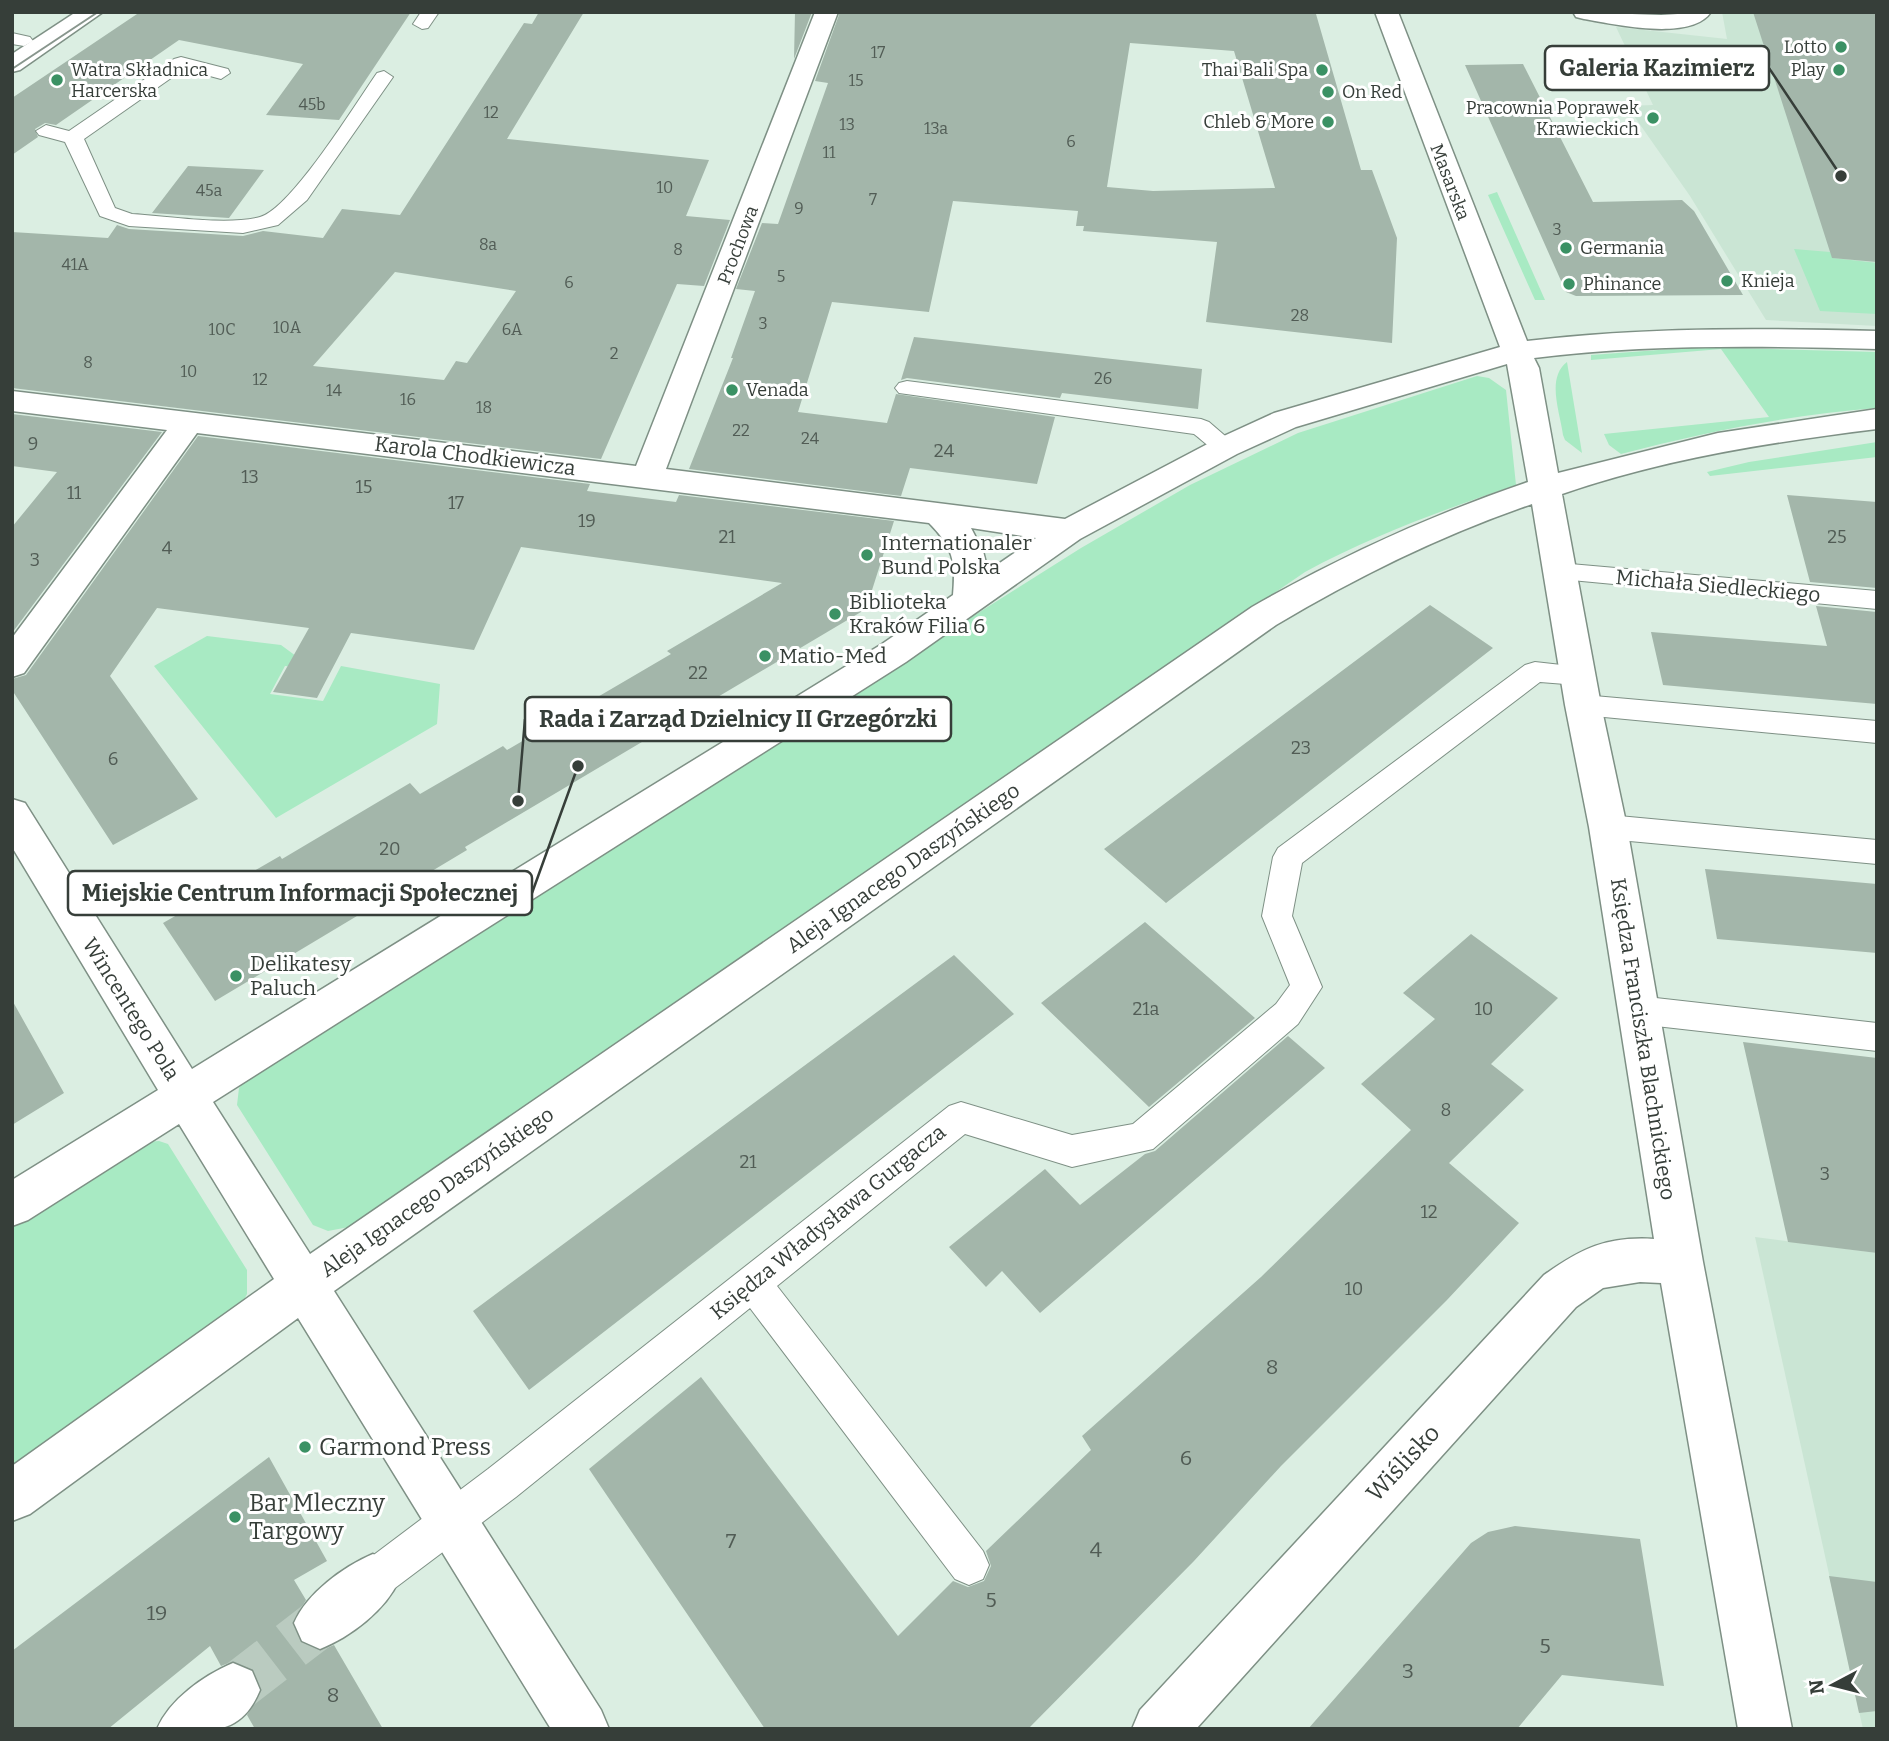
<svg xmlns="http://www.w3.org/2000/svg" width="1889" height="1741" font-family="Bitter,serif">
<rect width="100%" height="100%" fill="#dbeee2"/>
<!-- built -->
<path fill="#cae5d4" d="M1722,12h155v314l-111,-6 -76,-124 -63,-90 26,-1 -37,-78 111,12z
M1755,1237l122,16v476h-14z"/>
<!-- green -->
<path fill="#a8eac3" d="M1497,192l48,108h-10l-47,-105z
M1794,249l36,3 3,6 44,5v51l-57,-3z
M1699,347l178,5v56c-88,7 -172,24 -256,46l-12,-9 -5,-11 165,-17 -48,-68 -130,11v-5z
M1567,362l15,91 -17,-13 -2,-5c-3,-23 -17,-57 4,-73z
M1477,376l12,2 17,12 10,95c-73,25 -143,50 -211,87l-956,655 -21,4 -15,-6 -76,-120 2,-17 13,-16 829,-524 109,-63 108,-52z
M1877,442v15l-167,19 -3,-4 42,-10z
M207,636l74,9 19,14 -4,8 -11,-1 -15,28 53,7 18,-35 99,18 -3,40 -161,94 -122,-152z
M159,1141l9,3 79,126v24l-7,13 -228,170v-256l135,-79z"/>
<!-- building -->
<path fill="#a3b6aa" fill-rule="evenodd" d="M140,12h271l-72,108 -73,-5 37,-51 -124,-24 -123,85 -11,-2 -10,6 3,8 -26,18v-57z
M539,12h45l-77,127 202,21 -23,56 44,4 -26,66 -27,-2 -76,175 -589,-71v-156l96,6 9,-13 12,4 114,7 20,-5 60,7 19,-29 58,6 124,-192 8,1zM395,272l121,19 -49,72 -11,-2 -12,19 -131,-14z
M795,12h17l-18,47z
M840,12l476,2 45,156h11l25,68 -5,105 -186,-21 11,-80 -134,-11 1,-5h-8l2,-15 -125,-10 -24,111 -97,-10 -34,110 89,11 9,-29 159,23 -18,67 -127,-16 -9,28 -212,-27 44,-111h-2l24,-67 -19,-2 26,-66 16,1 50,-141 -13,-2zM1130,43l104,8 41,137 -122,3 -46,-4z
M1753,12h124v250l-45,-4z
M1523,64l70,138 89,-2 12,11 49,84 -167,1 -10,-4 -101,-227z
M188,166l76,4 -35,48 -77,-5z
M914,337l288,32 -4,40 -136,-16 -2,5 -153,-20 -6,2z
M12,414l150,18 -150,201v-106l45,-55 -45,-6z
M198,436l392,48 -3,7 89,11 3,-7 215,26 -28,88 -401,238 2,3 -252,151 -52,-78 117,-67 2,3 128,-76 10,11 83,-48 4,4 164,-96 -4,-3 115,-68 -261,-36 -47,103 -123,-17 -34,65 -44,-6 36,-64 -152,-20 -47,68 88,123 -85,46 -101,-155v-11l14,-4z
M1787,495l90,7v86l-67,-6z
M1430,605l63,43 -327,255 -62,-54z
M1816,606l61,6v92l-214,-19 -12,-53 176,14z
M1705,869l172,15v69l-160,-14z
M1145,922l110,96 -106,89 -108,-104z
M1471,934l87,64 -67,66 33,26 -75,73 70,60 -72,77 -166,166 -87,95 -166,168h-263l-176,-260 112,-92 197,259 55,-55 15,6 16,-6 7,-15 -5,-15 105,-101 -9,-14 179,-159 150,-147 -50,-46 74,-65 -32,-26z
M954,955l60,59 -485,376 -56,-79z
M12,1000l52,93 -52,32z
M1288,1036l37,32 -285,245 -38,-42 -16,16 -37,-40 96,-78 35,36 65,-51 10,-3z
M1743,1042l134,16v195l-89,-11z
M269,1457l58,104 -33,19 12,20 -14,24 9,19 18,8 15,-6 49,84h-128l-8,-14 15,-26 -8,-19 -20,-9 -13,5 -11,-20 -102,83h-96v-78z
M1515,1526l125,13 24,147 -102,-11 -45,54h-209l163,-186 17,-11z
M1829,1576l48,6v129l-18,2z"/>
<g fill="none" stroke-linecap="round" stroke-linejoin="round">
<!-- minor-tunnel -->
<path stroke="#bacbc0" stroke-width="49" stroke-dasharray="49 24" stroke-linecap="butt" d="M233,1690l87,-67"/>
<defs>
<path id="service" d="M421,12h18l-11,16 -6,1 -9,-5z
M12,33l18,4 3,4 -9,5 -12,-2z
M181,57l47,12 2,4 -9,6 -37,-10 -100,70 31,69 17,6c36,2 94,12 128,3 31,-8 96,-114 117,-144l7,-2 9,6 -86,123 -29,25 -35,8 -114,-7 -29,-10 -35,-74 -26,-7 -3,-4 10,-6 23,6 105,-72z
M907,381l294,38 8,3 29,25 -4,6c-17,4 -27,-9 -40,-19l-295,-41 -4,-5 4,-5z
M1559,563l318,28v18l-327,-31 -4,-6 4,-6z
M1535,662l53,6 4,7 -4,7 -10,3 -38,-3 -238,181 -10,53 30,71 -24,37 -145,125 -81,18 -107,-33 -188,152 206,265 6,14 -6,14 -14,6 -14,-6 -205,-271 -234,189 -129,97 -14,6 -14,-6 -6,-14 6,-14 129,-97 461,-363 12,-4 111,33 61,-11 143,-120 14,-19 -28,-69 11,-59 5,-9 247,-183z
M1583,695l294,26v22l-294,-28 -10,-3 -4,-7 4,-7z
M1608,815l269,25v24l-269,-25 -10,-4 -5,-8 5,-8z
M1638,996l239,27v28l-239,-27 -11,-4 -5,-10 5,-10z"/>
<path id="minor" d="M815,12h23l-172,457 399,50 150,-79 59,-27 226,-66 -125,-335h23l129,329c116,-14 233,-13 350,-10v18c-115,-3 -229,-5 -343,9l5,10 19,105 160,-40 159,-24v20c-106,13 -214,30 -315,65l39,211 26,122 76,435 89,467h-54l-77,-446 -21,-1 -37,6 -27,19 -380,422h-64l8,-19 404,-435c37,-26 62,-39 110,-36l-65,-412 -24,-122 -33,-201c-90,31 -174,72 -256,121l-942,666 267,419 8,19h-58l-253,-411 -268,196 -18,7v-55l262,-187 -95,-155 -151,96 -16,6v-46l146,-90 -146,-243v-48l13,4 167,266 690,-425 71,-49c3,-34 0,-48 -24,-72l-732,-90 -173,240 -12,4v-39l155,-208 -155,-19v-20l624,75zM1507,364l21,118c-97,33 -187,74 -276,125l-942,647 -97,-152 693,-440 174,-123 157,-85 59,-27zM971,528l65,10 -48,33 -5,-20z
M1573,12l88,3 50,-3c-20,30 -97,12 -127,7l-8,-2z
M373,1554l18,8 8,18c-13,30 -49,57 -79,69l-18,-8 -8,-18c13,-30 49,-56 79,-69z
M233,1663l19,8 8,19c-21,51 -56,39 -103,39 13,-30 46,-53 76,-66z"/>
<path id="tertiary" d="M76,12h27l-83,58 -8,2v-18z"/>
</defs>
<!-- service casing -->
<use href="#service" stroke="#7e9085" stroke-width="2"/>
<!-- minor casing -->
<use href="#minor" stroke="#7e9085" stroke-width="3"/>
<!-- tertiary casing -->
<use href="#tertiary" stroke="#7e9085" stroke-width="3"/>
<!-- service -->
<use href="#service" fill="#fff" fill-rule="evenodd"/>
<!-- minor -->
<use href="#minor" fill="#fff" fill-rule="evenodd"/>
<!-- tertiary -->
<use href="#tertiary" fill="#fff" fill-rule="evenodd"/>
<!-- tram -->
<path stroke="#88968d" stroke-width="2" d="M12,69l86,-57"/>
</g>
<!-- markers -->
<g fill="#3b9164" stroke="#fff" stroke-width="2.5">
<circle cx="1841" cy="47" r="7"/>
<circle cx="1322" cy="70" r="7"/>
<circle cx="1839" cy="70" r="7"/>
<circle cx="57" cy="80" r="7"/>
<circle cx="1328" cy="92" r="7"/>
<circle cx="1653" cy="118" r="7"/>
<circle cx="1328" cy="122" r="7"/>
<circle cx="1566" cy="248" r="7"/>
<circle cx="1727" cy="281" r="7"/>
<circle cx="1569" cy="284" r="7"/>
<circle cx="732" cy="390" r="7"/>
<circle cx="867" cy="555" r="7"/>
<circle cx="835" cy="614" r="7"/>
<circle cx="765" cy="656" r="7"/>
<circle cx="236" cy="976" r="7"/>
<circle cx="305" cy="1447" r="7"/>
<circle cx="235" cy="1517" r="7"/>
</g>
<g text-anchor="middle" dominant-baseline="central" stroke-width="6" stroke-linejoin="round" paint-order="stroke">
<!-- far-number labels -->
<g font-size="16" fill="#515c55">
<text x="878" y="52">17</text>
<text x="856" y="80">15</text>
<text x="312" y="104">45b</text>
<text x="491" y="112">12</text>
<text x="847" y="124">13</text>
<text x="936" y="128">13a</text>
<text x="1071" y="141">6</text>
<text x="829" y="152">11</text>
<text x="665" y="187">10</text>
<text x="209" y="190">45a</text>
<text x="873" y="199">7</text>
<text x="799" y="208">9</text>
<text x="1557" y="229">3</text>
<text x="488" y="244">8a</text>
<text x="678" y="249">8</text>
<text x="75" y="264">41A</text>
<text x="781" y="276">5</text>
<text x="569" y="282">6</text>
<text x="1300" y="315">28</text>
<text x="763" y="323">3</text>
<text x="287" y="327">10A</text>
<text x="222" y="329">10C</text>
<text x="512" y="329">6A</text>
<text x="614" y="353">2</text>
<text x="88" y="362">8</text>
<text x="189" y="371">10</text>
<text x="1103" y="378">26</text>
<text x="260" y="379">12</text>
<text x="334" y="390">14</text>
<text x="408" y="399">16</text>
<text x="484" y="407">18</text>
<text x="741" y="430">22</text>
<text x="810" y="438">24</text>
</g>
<!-- far-poi labels -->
<g font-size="18" fill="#363e39" stroke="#fff" text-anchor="start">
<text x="1827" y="47" text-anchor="end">Lotto</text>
<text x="71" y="70">Watra Składnica<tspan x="71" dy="21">Harcerska</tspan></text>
<text x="1308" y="70" text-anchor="end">Thai Bali Spa</text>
<text x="1825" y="70" text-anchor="end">Play</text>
<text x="1342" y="92">On Red</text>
<text x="1639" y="108" text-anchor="end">Pracownia Poprawek<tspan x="1639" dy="21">Krawieckich</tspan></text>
<text x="1314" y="122" text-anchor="end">Chleb &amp; More</text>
<text x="1580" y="248">Germania</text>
<text x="1741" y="281">Knieja</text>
<text x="1583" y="284">Phinance</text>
<text x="746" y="390">Venada</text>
</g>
<!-- far-street labels -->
<g font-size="18" fill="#363e39" stroke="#fff">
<text transform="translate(1450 182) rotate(69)">Masarska</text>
<text transform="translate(738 245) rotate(-69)">Prochowa</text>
</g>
<!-- number labels -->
<g font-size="18" fill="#515c55">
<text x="33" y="444">9</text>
<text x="944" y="451">24</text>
<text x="250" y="477">13</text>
<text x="364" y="487">15</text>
<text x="74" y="493">11</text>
<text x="456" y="503">17</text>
<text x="587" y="521">19</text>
<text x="727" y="537">21</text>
<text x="1837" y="537">25</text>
<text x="167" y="548">4</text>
<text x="35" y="560">3</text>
<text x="698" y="673">22</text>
<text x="1301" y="748">23</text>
<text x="113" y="759">6</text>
<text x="390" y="849">20</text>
<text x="1146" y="1009">21a</text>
<text x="1484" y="1009">10</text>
<text x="1446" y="1110">8</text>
<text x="748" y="1162">21</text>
<text x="1825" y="1174">3</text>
<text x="1429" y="1212">12</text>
<text x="1354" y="1289">10</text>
</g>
<!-- street labels -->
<g font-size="21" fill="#363e39" stroke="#fff">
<text transform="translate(475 456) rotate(7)">Karola Chodkiewicza</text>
<text transform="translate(1718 586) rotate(5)">Michała Siedleckiego</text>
<text transform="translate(903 868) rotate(-35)">Aleja Ignacego Daszyńskiego</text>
<text transform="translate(131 1009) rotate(58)">Wincentego Pola</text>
<text transform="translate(1643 1039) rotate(81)">Księdza Franciszka Blachnickiego</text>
<text transform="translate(437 1192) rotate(-35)">Aleja Ignacego Daszyńskiego</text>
<text transform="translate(828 1222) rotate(-39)">Księdza Władysława Gurgacza</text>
</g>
<!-- poi labels -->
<g font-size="21" fill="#363e39" stroke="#fff" text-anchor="start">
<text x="881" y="543">Internationaler<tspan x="881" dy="24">Bund Polska</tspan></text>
<text x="849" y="602">Biblioteka<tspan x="849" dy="24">Kraków Filia 6</tspan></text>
<text x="779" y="656">Matio-Med</text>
<text x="250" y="964">Delikatesy<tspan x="250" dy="24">Paluch</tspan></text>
</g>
<!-- near-number labels -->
<g font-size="21" fill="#515c55">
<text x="1272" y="1367">8</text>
<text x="1186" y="1458">6</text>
<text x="731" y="1541">7</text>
<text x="1096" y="1550">4</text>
<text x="991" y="1600">5</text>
<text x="157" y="1613">19</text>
<text x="1545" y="1646">5</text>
<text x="1408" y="1671">3</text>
<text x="333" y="1695">8</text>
</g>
<!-- near-poi labels -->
<g font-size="24" fill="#363e39" stroke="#fff" text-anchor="start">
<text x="319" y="1447">Garmond Press</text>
<text x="249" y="1503">Bar Mleczny<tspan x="249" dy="28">Targowy</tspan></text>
</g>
<!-- near-street labels -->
<g font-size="24" fill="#363e39" stroke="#fff">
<text transform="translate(1403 1463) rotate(-47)">Wiślisko</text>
</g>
</g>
<!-- callouts -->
<path fill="none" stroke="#363e39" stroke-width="2.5" d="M1841 176L1769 68M518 801L525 719M578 766L532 893"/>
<g fill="#363e39" stroke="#fff" stroke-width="2.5">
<circle cx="1841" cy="176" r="7"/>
<circle cx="518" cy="801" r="7"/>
<circle cx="578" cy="766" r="7"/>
</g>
<g fill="#fff" stroke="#363e39" stroke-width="2.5">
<rect x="1545" y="46" width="224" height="44" rx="7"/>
<rect x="525" y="697" width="426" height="44" rx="7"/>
<rect x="68" y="871" width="464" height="44" rx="7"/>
</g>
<g font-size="23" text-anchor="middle" font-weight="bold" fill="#363e39">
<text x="1657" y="76">Galeria Kazimierz</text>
<text x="738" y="727">Rada i Zarząd Dzielnicy II Grzegórzki</text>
<text x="300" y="901">Miejskie Centrum Informacji Społecznej</text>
</g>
<!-- border -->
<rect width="1889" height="1741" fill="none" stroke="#363e39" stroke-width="28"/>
<!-- north arrow -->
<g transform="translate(1833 1685) rotate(263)" stroke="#ffffff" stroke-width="5" paint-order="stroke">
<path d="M0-5L12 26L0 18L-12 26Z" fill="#363e39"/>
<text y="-10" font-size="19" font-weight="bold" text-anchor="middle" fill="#363e39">N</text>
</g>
</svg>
